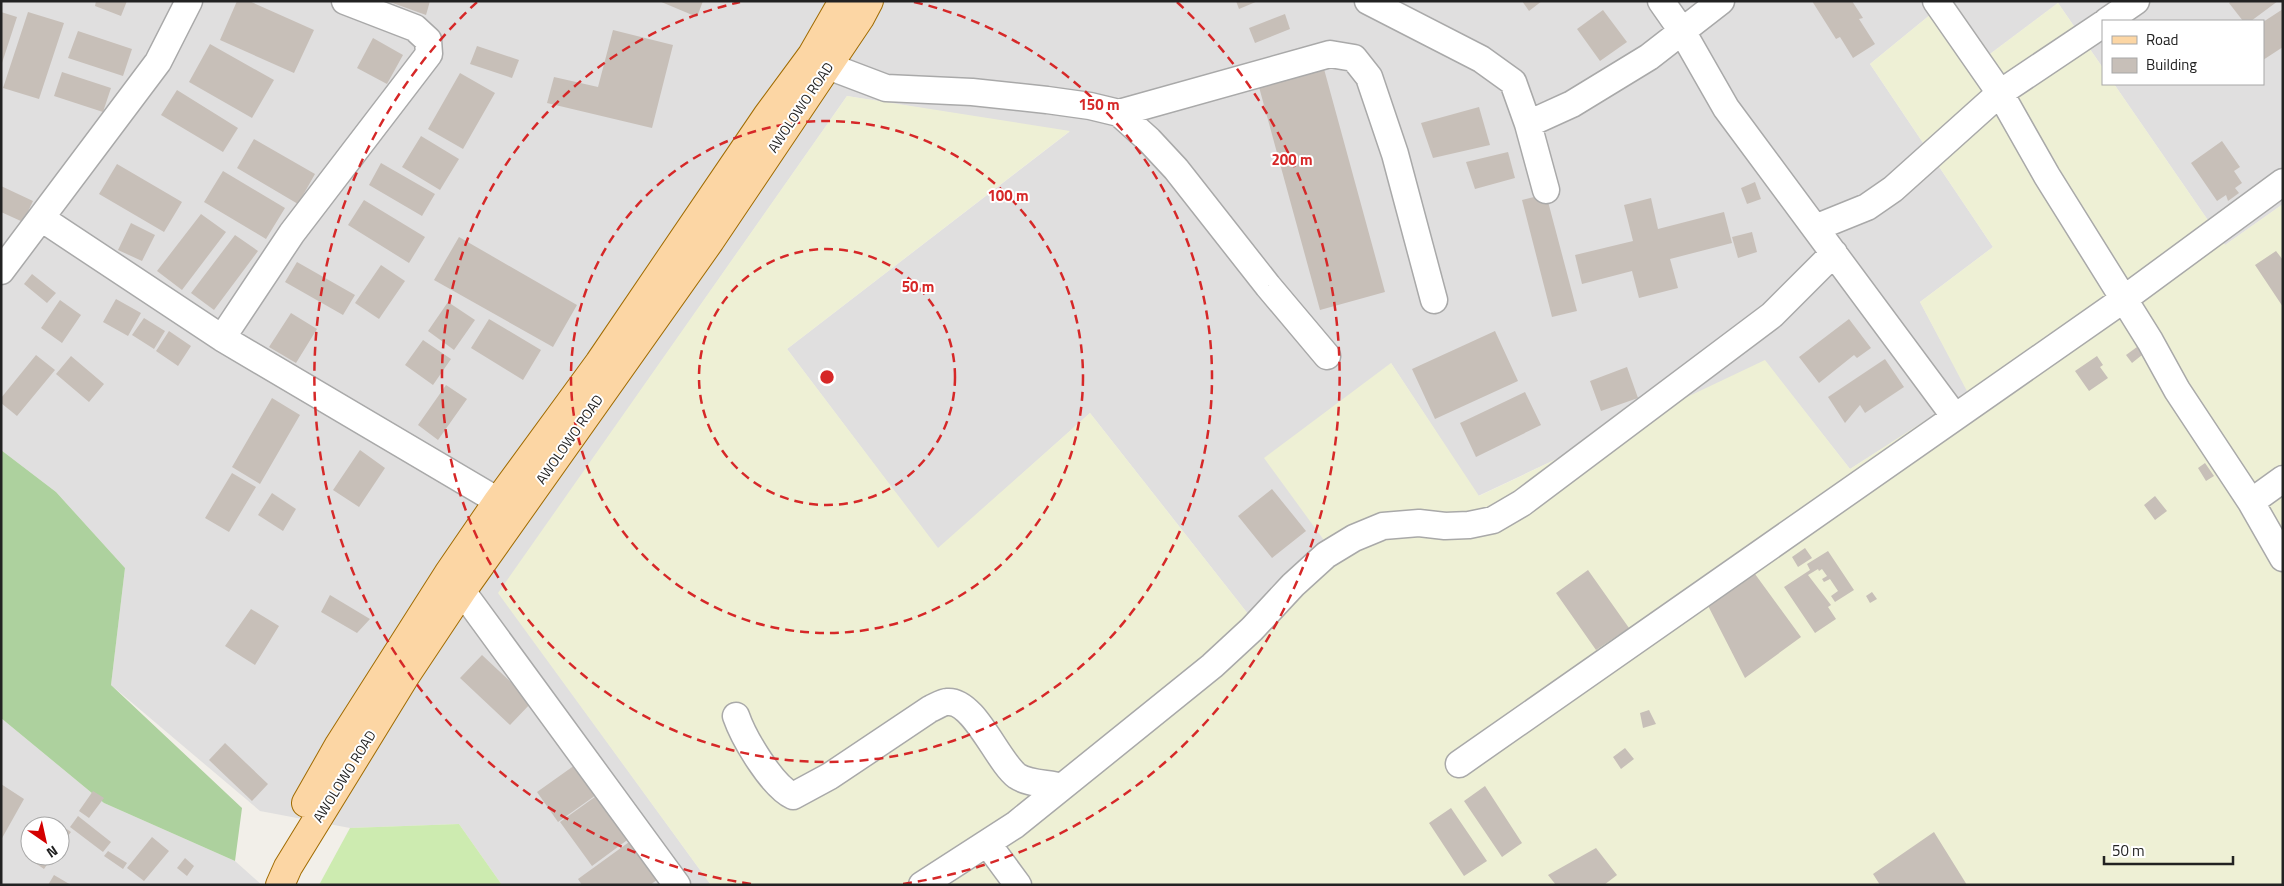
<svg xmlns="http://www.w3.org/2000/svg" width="2284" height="886" font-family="'Titillium Web',sans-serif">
<rect width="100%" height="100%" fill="#f2efe9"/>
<!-- residential -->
<path fill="#e0dfdf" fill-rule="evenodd" d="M1,1h1946l-77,63 123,183 -73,55 49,91 -119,76 -85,-108 -287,135 -87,-133 -56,191 -83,65 -162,-206 -152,136 -151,-200 282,-217 -222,-36 -348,497 212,292h-209l-43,-61 -109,4 -90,-17 -149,-126 14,-117 -69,-76 -55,-42z
M1953,1h330v203l-58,41 -111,-161h149v-63h-160v47l-45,-65 -68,51z
M1,718l103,85 131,58 27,24h-261zM30,826h30v30h-30z"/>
<!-- farmland -->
<path fill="#eef0d5" d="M1947,1h6l37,53 68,-51 45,65v16h11l111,161 58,-41v681h-1572l-213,-292 349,-497 223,35 -283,218 151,199 152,-135 162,206 82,-65 -70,-96 127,-95 88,133 286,-136 85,109 118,-76 -48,-91 73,-55 -123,-183z"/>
<!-- grass -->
<path fill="#cdebb0" d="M459,824l43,61h-183l31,-57z"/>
<!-- forest -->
<path fill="#add19e" d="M1,450l55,42 69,76 -14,117 131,123 -7,53 -131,-58 -103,-85z"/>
<!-- building -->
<path fill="#c7bfb8" d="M96,1h31l-6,15 -26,-10z
M237,1h12l65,29 -20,43 -74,-33z
M387,1h43l-4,14z
M659,1h44l-6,16z
M1236,1h22l-19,8z
M1522,1h20l-13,10z
M1812,1h40l11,17 -4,1 16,25 -22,14 -13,-21 -4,2z
M2231,1h47l-27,20h-8l-14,-18z
M2283,9v38l-20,13v-38z
M1603,10l24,32 -27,19 -23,-32z
M1,12l16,5 -15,46h-1z
M28,12l36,11 -25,76 -36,-11z
M1285,14l5,15 -35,14 -6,-15z
M613,30l60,15 -21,83 -105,-25 7,-26 44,10z
M78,31l54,18 -9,27 -55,-18z
M373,38l30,17 -16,29 -30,-16z
M210,44l64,36 -22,38 -63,-36z
M477,46l42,14 -7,18 -42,-14z
M1324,69l61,223 -65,18 -61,-223z
M62,72l49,16 -8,24 -49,-16z
M460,73l35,20 -32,56 -35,-20z
M177,90l61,38 -15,24 -62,-37z
M1479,107l11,38 -57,13 -12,-35z
M421,136l38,23 -19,31 -38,-23z
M254,139l61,35 -17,30 -61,-36z
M2222,141l18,26 -6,4 8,12 -7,5 4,5 -11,8 -2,-6 -9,6 -26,-38z
M1508,152l7,26 -40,11 -9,-27z
M381,163l54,31 -13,22 -53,-31z
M117,164l65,38 -18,30 -65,-38z
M223,171l62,37 -19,31 -62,-37z
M1755,182l6,17 -14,5 -6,-16z
M1,186l32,15 -10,21 -22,-10z
M1546,194l31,117 -25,6 -30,-117z
M1651,198l7,31 66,-17 8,31 -62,16 8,29 -39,10 -7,-27 -50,13 -7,-29 58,-14 -9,-36z
M364,200l61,37 -16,26 -61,-38z
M201,214l25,18 -44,58 -25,-19z
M131,223l24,12 -13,26 -24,-11z
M1752,232l5,20 -19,6 -6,-21z
M235,235l23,16 -44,59 -23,-17z
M459,237l118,68 -24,42 -119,-67z
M2276,251l7,9v47l-28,-42z
M297,262l58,33 -12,20 -58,-33z
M381,265l24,16 -26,38 -24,-16z
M32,274l24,19 -9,10 -23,-19z
M116,299l25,14 -13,23 -25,-14z
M60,300l21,15 -19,28 -21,-15z
M448,302l27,18 -21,30 -26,-19z
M291,313l26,16 -21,34 -27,-16z
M144,318l21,13 -11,18 -22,-14z
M489,319l52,31 -18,30 -52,-32z
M1849,319l22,29 -14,10 -3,-3 -35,28 -20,-26z
M169,331l22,15 -13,20 -22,-15z
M1495,331l23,50 -83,38 -23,-50z
M423,340l28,19 -18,26 -28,-20z
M2137,347l5,8 -10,8 -6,-8z
M36,355l19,15 -38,46 -16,-13v-5z
M71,356l33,28 -15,18 -33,-28z
M2097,356l6,9 -3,2 8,11 -19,13 -14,-20z
M1885,359l19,28 -39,26 -5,-8 -15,18 -17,-26z
M1627,367l11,31 -37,13 -11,-30z
M446,385l21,14 -29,41 -20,-15z
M1525,392l16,33 -65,32 -16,-34z
M272,398l28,17 -40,69 -28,-17z
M360,450l25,18 -26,39 -26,-17z
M2205,463l9,13 -8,5 -8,-13z
M232,473l24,14 -27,45 -24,-14z
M1272,489l34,42 -34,27 -34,-42z
M272,493l24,16 -13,22 -25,-16z
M2155,496l12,15 -12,9 -11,-15z
M1805,548l7,10 -14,9 -6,-10z
M1828,551l26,39 -19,12 -4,-6 7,-5 -8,-12 -6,3 -2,-3 5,-3 -5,-7 -3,2 -1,-2 -10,6 23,30 -3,2 8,12 -21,14 -31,-46 26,-17 -3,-6z
M1588,570l41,58 -33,22 -40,-57z
M1755,574l46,63 -56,41 -43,-84z
M1872,592l5,7 -7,4 -4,-7z
M330,595l40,24 -13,14 -36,-21z
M251,609l28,17 -24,39 -30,-19z
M482,655l50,47 -22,23 -50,-47z
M1649,710l7,14 -13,4 -3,-15z
M225,743l43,41 -16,17 -43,-41z
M1625,748l9,11 -13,10 -8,-12z
M575,765l21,30 -38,27 -21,-30z
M1,784l23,15 -23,41z
M1485,786l37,57 -20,14 -38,-56z
M93,791l11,7 -15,20 -10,-7z
M599,794l31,44 -38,28 -32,-44z
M1451,808l36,53 -23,15 -35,-53z
M78,816l33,26 -8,10 -33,-25z
M52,819l19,13 -11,14v-20h-13z
M1934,832l33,53h-87l-7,-11z
M152,837l17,14 -25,30 -17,-13z
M636,837l28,38 -14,10h-68l-4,-6z
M1596,848l21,27 -13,10h-48l-8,-10z
M30,849v7h23l-9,13 -19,-13z
M108,851l19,12 -4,6 -19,-13z
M185,858l9,8 -7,10 -10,-8z
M54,875l17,10h-23z"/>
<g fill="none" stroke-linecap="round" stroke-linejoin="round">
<defs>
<path id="minor" d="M1368,1l113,58 32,23 15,42 18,66
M1661,1l21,30 44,77 229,309
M1936,1l64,92 47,83 103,165 27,49 74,112 32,56
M2107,21l29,-20
M828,66l58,22 86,4 75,8 43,6 29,7 30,27 27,29 92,117 59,70
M1119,113l211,-59 24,4 15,19 26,77 39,146
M1528,124l44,-20 77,-47 72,-56
M41,218l181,120 276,163
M1815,228l52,-21 26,-18 107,-96 103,-69
M1,271l157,-209 31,-61
M222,338l70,-105 137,-179 -1,-14 -13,-12 -70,-27
M2251,502l32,-23
M462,591l215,294
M736,716c8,23 36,70 57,80l37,-20 100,-67c5,-2 12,-7 17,-7 27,-3 50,59 70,74 12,8 31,7 45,11
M1459,764l665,-465 159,-117
M987,843l31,42
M922,885l93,-60 197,-159 40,-37 41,-44 33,-30 28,-17 29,-12 36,-3 26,3 24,-1 24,-5 29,-17 250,-188 62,-62"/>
<path id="major" d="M306,803l33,-58 109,-171 50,-73 101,-138 168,-247 45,-61 31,-54
M280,885l8,-18 118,-192 56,-84 248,-350 150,-223 9,-17"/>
</defs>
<!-- minor casing -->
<use href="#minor" stroke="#a9a9a9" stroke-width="29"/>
<!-- major casing -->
<use href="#major" stroke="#a06b00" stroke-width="30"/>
<!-- minor -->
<use href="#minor" stroke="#fff" stroke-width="26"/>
<!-- major -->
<use href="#major" stroke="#fcd6a4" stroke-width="28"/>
</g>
<!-- distance rings -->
<g fill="none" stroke="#d62828" stroke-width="2.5" stroke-dasharray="9 6">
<circle cx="827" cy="377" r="128"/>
<circle cx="827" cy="377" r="256"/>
<path d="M914 2A385 385 0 1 1 740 2"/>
<path d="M751 884A513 513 0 0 1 477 2M1177 2A513 513 0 0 1 903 884"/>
</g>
<g text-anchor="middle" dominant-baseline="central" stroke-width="4" stroke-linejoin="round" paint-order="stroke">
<!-- street labels -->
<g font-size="14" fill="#222" stroke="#fff">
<text transform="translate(800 107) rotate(-56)">AWOLOWO ROAD</text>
<text transform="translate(569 439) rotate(-55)">AWOLOWO ROAD</text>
<text transform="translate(344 776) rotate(-58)">AWOLOWO ROAD</text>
</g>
</g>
<circle cx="827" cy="377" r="8" fill="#d62828" stroke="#fff" stroke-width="2.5"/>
<g font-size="15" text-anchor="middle" font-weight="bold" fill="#d62828" stroke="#fff" stroke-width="4" stroke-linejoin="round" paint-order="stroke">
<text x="1099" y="110">150 m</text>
<text x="1292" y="165">200 m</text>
<text x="1008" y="201">100 m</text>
<text x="918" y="292">50 m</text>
</g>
<!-- border -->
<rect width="2284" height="886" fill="none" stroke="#222222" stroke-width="5"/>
<!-- legend -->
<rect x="2102" y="20" width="162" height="65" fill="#ffffff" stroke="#a7a7a7"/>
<rect x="2112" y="36" width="25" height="8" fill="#fcd6a4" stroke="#a7a7a7"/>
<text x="2146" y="45" font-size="15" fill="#222222">Road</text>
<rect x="2112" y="58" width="25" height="15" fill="#c7bfb8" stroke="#a7a7a7"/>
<text x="2146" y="70" font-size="15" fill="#222222">Building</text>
<!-- north arrow -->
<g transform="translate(45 841) rotate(146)"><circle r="24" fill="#ffffff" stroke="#a7a7a7"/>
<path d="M0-4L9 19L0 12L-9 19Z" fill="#d40000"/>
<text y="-8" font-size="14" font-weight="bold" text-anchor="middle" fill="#222222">N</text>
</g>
<!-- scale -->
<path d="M2104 856v8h129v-8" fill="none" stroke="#222222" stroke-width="2.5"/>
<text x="2112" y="856" font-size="15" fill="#222222" stroke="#ffffff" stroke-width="4" paint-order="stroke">50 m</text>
</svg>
